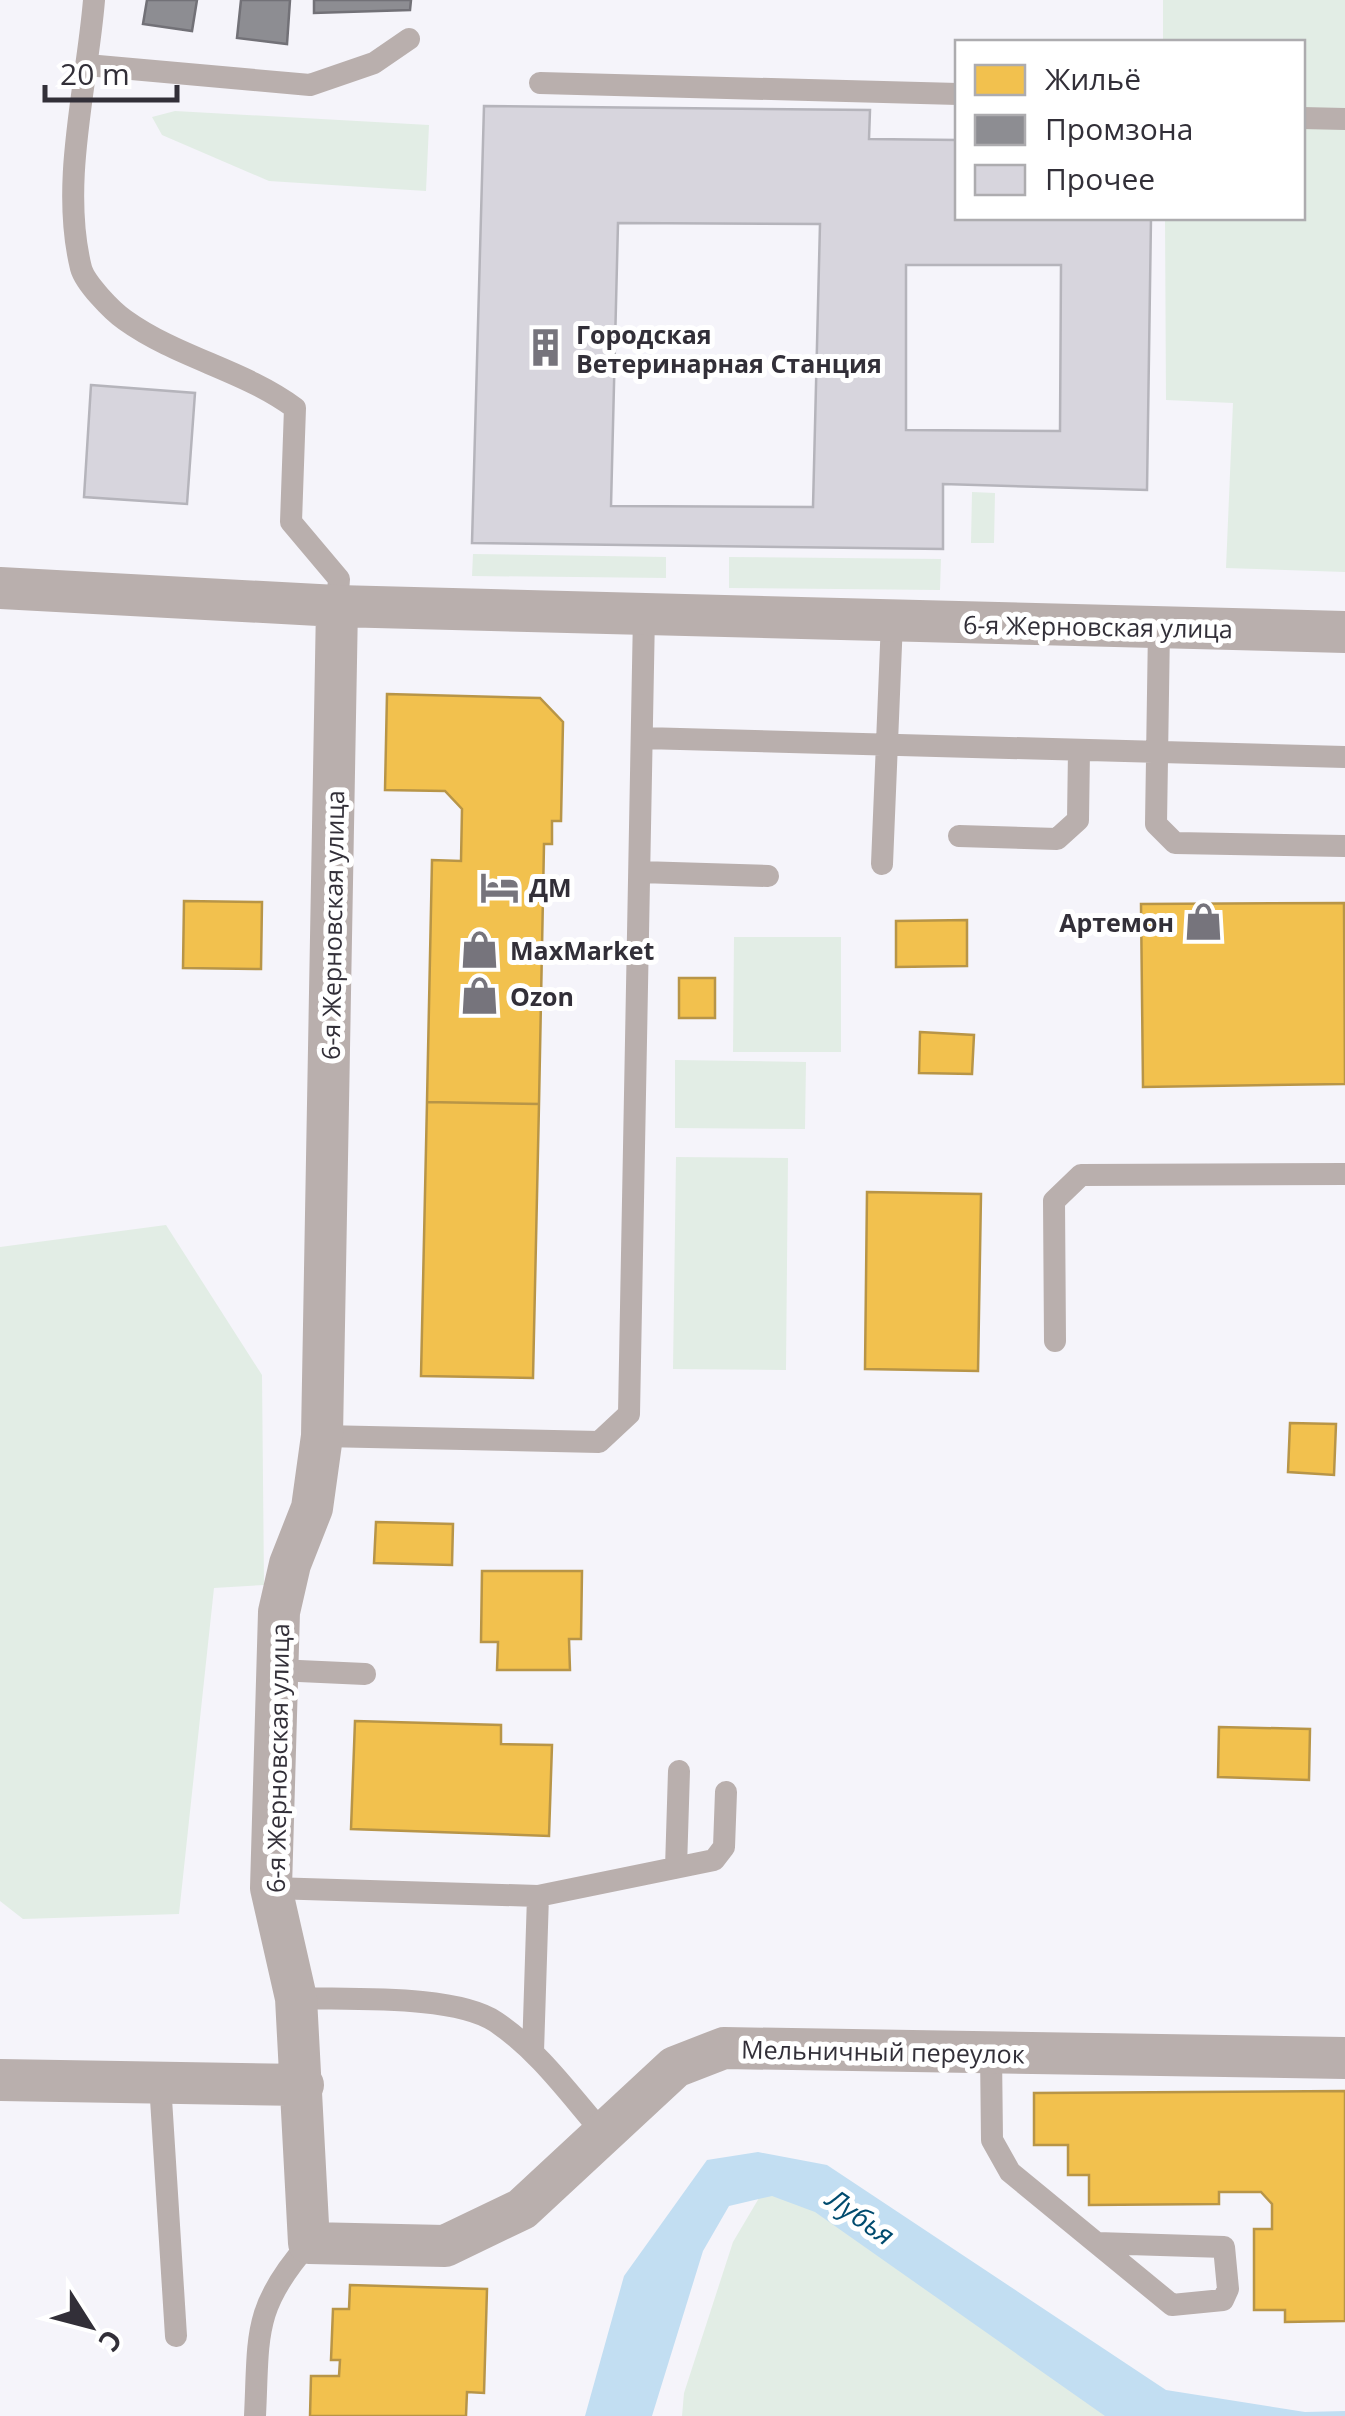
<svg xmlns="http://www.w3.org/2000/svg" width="1345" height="2416" font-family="'Open Sans',sans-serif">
<rect width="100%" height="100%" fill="#f5f4fa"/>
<!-- green -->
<path fill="#e2ede5" d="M1163,0h182v572l-119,-4 7,-165 -67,-3 -1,-182h137v-176h-139z
M175,111l254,14 -3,66 -157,-10 -107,-46 -10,-18z
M972,492l23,1 -1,50h-23z
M473,554l193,3v21l-194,-2z
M729,557l212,2 -1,31 -211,-2z
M734,937h107v115h-108z
M675,1060l131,2 -1,67 -130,-1z
M676,1157l112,1 -2,212 -113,-1z
M166,1225l96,150 2,210 -50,3 -35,326 -156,5 -23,-18v-654z
M802,2188l342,228h-462l2,-23 49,-151 26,-44z"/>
<!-- water -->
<path fill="#c2def2" d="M758,2152l69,13 339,225 139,22 40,-1v5h-240l-290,-204 -43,-16 -43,10 -26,45 -51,165h-67l39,-140 83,-116z"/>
<!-- homes -->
<path fill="#f2c14e" stroke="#b89547" stroke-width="2.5" d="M387,694l153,4 23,24 -2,99h-9v23h-8l-5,260 -112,-2 5,-242 29,1 1,-52 -17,-18 -60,-1z
M184,901l78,1 -1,67 -78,-1z
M1344,903l1,181 -202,3 -2,-183z
M967,920v46l-71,1v-46z
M679,978h36v40h-36z
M920,1032l54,3 -2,39 -53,-1z
M427,1102l112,2 -6,274 -112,-2z
M867,1192l114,2 -3,177 -113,-2z
M1290,1423l46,1 -2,51 -46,-3z
M376,1522l77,2 -1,41 -78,-2z
M482,1571h100l-1,68h-12l1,31h-73l1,-28h-17z
M355,1721l146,4v19l51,1 -3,91 -198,-7z
M1219,1727l91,2 -1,51 -91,-3z
M1345,2091v230l-60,1v-12h-31v-81h18v-25l-11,-12h-42v12l-130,1v-30h-21v-30h-34v-52z
M350,2285l137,4 -3,104 -17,-1 -1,24h-156l1,-40h28l1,-16h-9l2,-51h16z"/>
<!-- industry -->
<path fill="#8d8d92" stroke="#727177" stroke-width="2.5" d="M147,0h50l-5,31 -49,-7z
M241,0h49l-3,44 -50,-6z
M314,0h97l-1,10 -96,3z"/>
<!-- building -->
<path fill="#d7d5dd" stroke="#b5b4bb" stroke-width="2.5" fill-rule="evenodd" d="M484,106l386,4 -1,29 89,1v78h193l-4,272 -204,-6v65l-471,-6zM618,223l202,1 -7,283 -202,-1zM906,265h155l-1,166 -154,-1z
M91,385l104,8 -8,111 -103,-7z"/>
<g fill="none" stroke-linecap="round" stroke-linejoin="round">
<!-- service -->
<path stroke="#b9afad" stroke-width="22" d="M94,0c-7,86 -34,183 -13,268 4,15 31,43 44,52 53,38 119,50 170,88l-4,114 48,57 -2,27
M87,65l223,20 64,-22 35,-24
M540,83l418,11
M1302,118l43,1
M1159,628l-3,196 19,19 170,3
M643,738l702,19
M959,836l98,3 21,-19 1,-70
M882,864l10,-243
M640,872l128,4
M1055,1341l-1,-140 27,-26 264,-1
M322,1436l277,6 30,-28 15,-800
M277,1670l88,4
M676,1868l3,-97
M271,1888l267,8 176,-36 10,-13 2,-55
M296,1998c50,2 159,-4 200,24 43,29 74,73 108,112
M533,2052l5,-156
M991,2052l1,88 18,32 162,133 51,-5 5,-11 -4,-42 -127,-4
M160,2083l16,253
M255,2416c4,-81 -3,-108 54,-173"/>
<!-- minor -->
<path stroke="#b9afad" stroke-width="42" d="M0,588l337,18
M1345,632l-1008,-26 -15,830 -10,72 -22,56 -11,48 -8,276 25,110 13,245 136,3 77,-37 153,-142 49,-19 621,10
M0,2080l303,5"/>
</g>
<!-- icons -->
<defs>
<symbol id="building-bare" viewBox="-9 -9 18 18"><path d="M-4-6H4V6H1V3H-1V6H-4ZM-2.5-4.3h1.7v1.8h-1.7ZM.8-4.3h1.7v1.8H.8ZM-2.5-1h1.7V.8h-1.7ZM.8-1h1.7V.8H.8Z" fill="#76747c" stroke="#fff" stroke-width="2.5" paint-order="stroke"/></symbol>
<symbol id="hotel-bare" viewBox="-9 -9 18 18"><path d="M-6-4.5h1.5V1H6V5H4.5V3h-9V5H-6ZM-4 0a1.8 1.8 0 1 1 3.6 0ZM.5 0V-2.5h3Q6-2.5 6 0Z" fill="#76747c" stroke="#fff" stroke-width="2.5" paint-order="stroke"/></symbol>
<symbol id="shop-bare" viewBox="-9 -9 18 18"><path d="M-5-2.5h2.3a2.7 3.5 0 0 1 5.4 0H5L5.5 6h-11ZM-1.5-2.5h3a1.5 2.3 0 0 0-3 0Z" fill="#76747c" stroke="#fff" stroke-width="2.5" paint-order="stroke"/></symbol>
</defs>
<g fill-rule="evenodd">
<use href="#building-bare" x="518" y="320" width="55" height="55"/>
<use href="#hotel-bare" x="472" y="860" width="55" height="55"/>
<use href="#shop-bare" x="1176" y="894" width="55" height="55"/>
<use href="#shop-bare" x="452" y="922" width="55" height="55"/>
<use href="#shop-bare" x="452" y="968" width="55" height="55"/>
</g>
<g text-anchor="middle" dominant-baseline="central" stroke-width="10" stroke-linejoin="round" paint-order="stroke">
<!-- poi labels -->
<g font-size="25" font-weight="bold" fill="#322f38" stroke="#fff" text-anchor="start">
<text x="576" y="334">Городская<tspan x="576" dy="29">Ветеринарная Станция</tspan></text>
<text x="529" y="887">ДМ</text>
<text x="1174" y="922" text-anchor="end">Артемон</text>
<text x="510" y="950">MaxMarket</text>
<text x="510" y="996">Ozon</text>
</g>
<!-- street labels -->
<g font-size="25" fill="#322f38" stroke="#fff">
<text transform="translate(1098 626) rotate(1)">6-я Жерновская улица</text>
<text transform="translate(332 925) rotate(-89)">6-я Жерновская улица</text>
<text transform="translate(277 1758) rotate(-89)">6-я Жерновская улица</text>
<text transform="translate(883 2051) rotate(1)">Мельничный переулок</text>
</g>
<!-- water labels -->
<g font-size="28" font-style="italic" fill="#004b6e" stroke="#fff">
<text transform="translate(861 2216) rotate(35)">Лубья</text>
</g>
</g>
<!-- legend -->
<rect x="955" y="40" width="350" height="180" fill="#ffffff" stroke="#adacaf" stroke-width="2.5"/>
<rect x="975" y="65" width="50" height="30" fill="#f2c14e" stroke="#adacaf" stroke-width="2.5"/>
<text x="1045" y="90" font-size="30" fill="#322f38">Жильё</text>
<rect x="975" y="115" width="50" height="30" fill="#8d8d92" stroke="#adacaf" stroke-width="2.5"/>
<text x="1045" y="140" font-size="30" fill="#322f38">Промзона</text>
<rect x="975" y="165" width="50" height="30" fill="#d7d5dd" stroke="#adacaf" stroke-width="2.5"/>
<text x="1045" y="190" font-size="30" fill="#322f38">Прочее</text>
<!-- north arrow -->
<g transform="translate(90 2326) rotate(126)" stroke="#ffffff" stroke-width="8" paint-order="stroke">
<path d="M0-8L18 38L0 25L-18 38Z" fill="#322f38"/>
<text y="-15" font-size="28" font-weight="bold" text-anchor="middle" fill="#322f38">С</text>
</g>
<!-- scale -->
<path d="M45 85v15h132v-15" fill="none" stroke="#322f38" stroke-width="5"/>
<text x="60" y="85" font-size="30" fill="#322f38" stroke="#ffffff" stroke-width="8" paint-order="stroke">20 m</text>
</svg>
